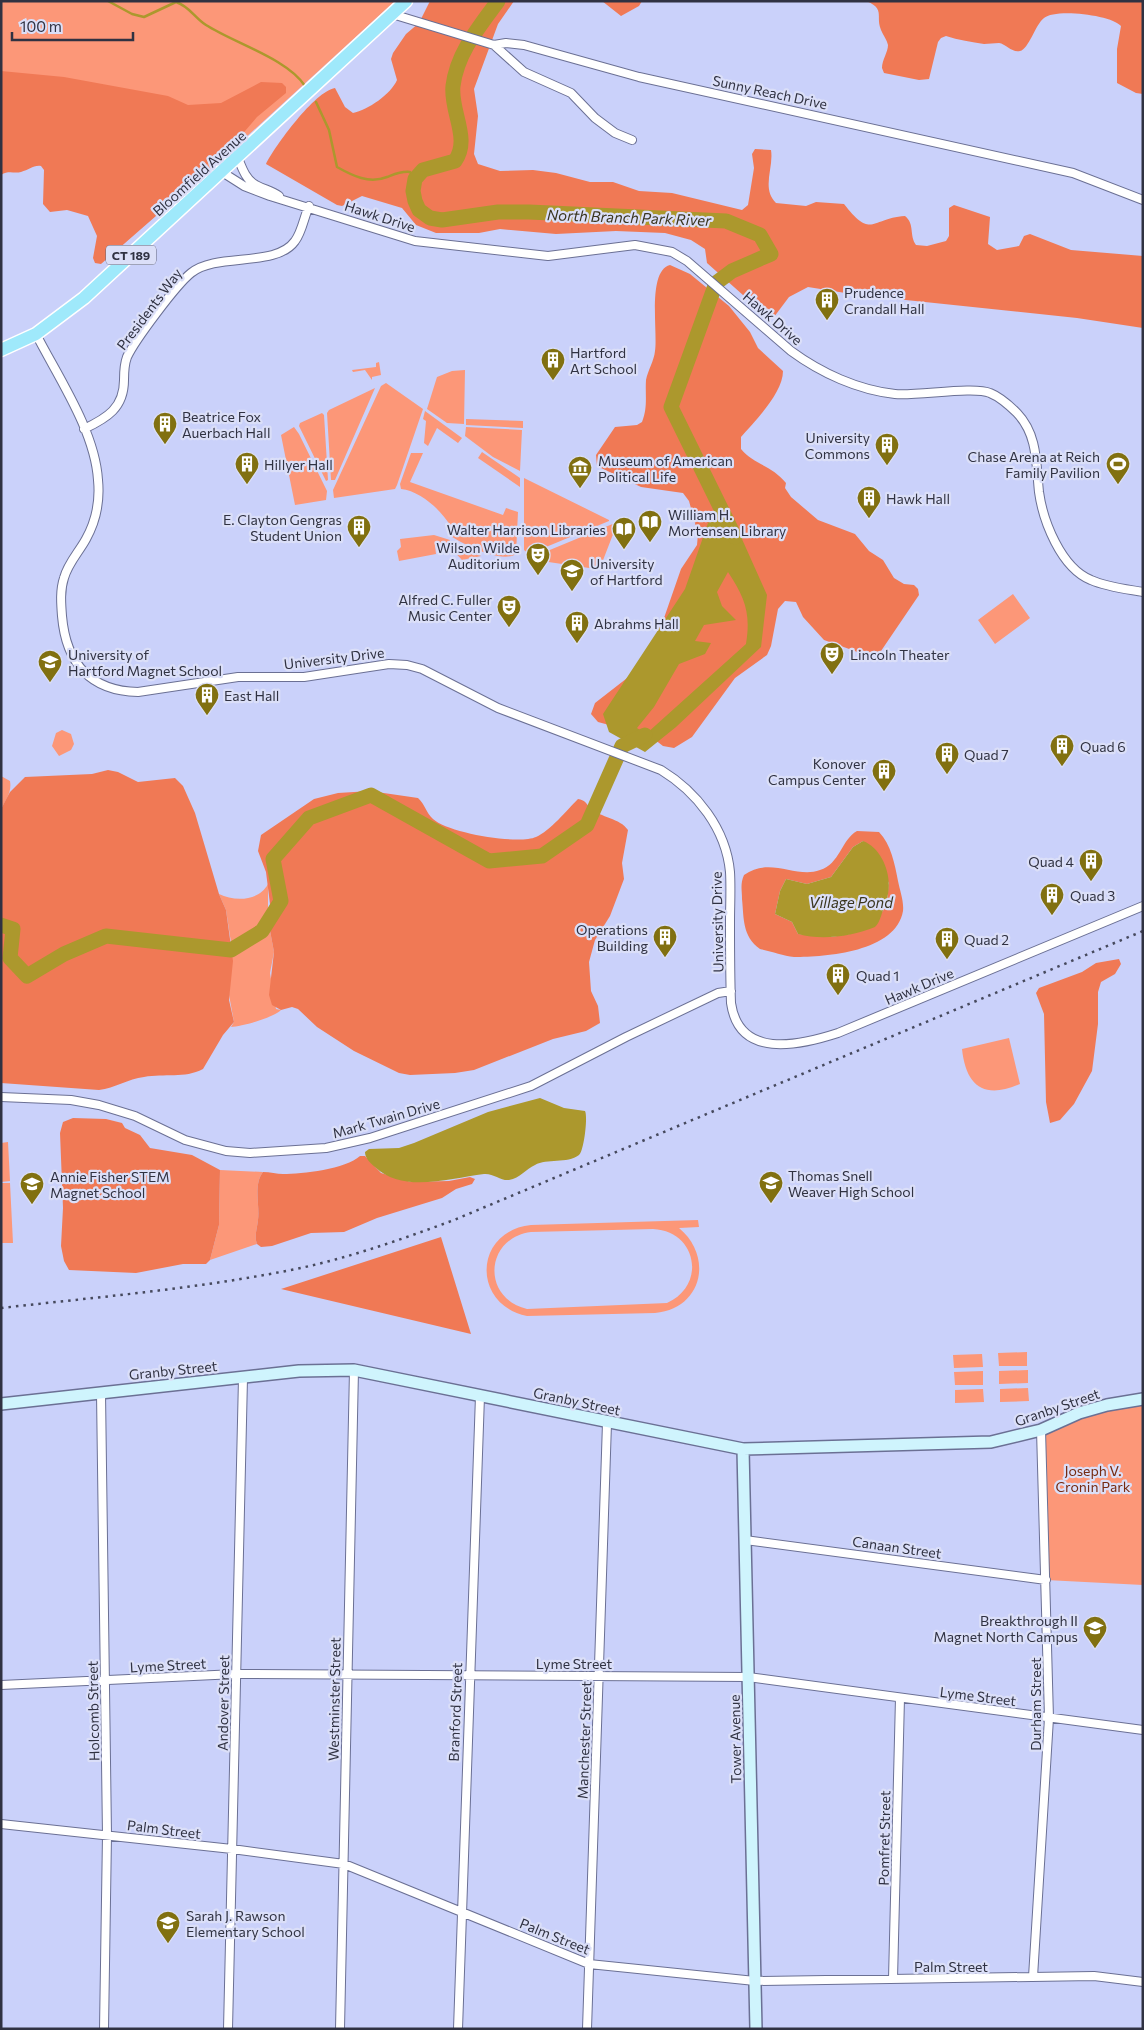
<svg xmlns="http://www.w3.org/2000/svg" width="1144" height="2030" font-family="Commissioner,sans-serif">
<rect width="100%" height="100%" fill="#cad1fa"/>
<!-- green -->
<path fill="#fc9778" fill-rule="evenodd" d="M1,1h394l-234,214 -57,-30 -45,-19 -58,-4z
M379,362l2,13 -9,2v3l-7,-10 -12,2 -1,-2 24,-3v-4z
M465,370l-1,54 -17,-1 -20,-14 10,-32 15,-6z
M386,383l37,26 -26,76 -2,4 -61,9 -1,-8 48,-104z
M375,388l-40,92h-4l-4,-67 2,-3z
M425,411l37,27 -4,5 -21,-15 -9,18 -4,-3 2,-22 -3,-2z
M322,413l2,2 4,65 -2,1 -27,-55 1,-3z
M466,419l57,2v7l-57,-3z
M294,427l5,7 28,57 -1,9 -31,5 -14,-70z
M466,427l56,3 -2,41 -27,-14 -28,-21z
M482,452l38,26v9l-42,-29z
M411,453h12l-13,29 93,33 3,-7 12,4 -2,42c-15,10 -53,-10 -67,-19l1,-10c-10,-16 -30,-34 -49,-36l-1,-5z
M524,478l85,42v1l-80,33 -5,-4z
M615,523l2,1 -17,44 -4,1 -68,-10z
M434,535l16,5 -2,6h-13l1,8 -37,7 -2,-10 4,-4 -1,-8z
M454,542l27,14 -19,4 -12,-13z
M1013,594l17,24 -35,26 -17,-24z
M62,730l9,4 3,10 -3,6 -12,6 -7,-10 4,-13z
M1,776l9,5c2,11 -4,19 -9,28z
M268,884v36l6,32 -4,21 6,36 5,1c-7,7 -39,17 -50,17l3,-5 -5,-27 3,-46 -6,-39 -7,-16c16,8 40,7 49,-10z
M1009,1038l11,46c-36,16 -54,2 -58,-35z
M8,1142l2,39 -9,1v-39z
M220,1170l43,2c-10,13 -3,33 -5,48 -1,9 -4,16 -1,24l-47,16 9,-35z
M1,1183h9l3,60h-12z
M698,1220l1,7 -20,1c35,29 23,81 -24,85l-128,3c-56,-12 -53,-85 4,-91zM653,1229c44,2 54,56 14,74l-140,6c-46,-11 -42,-71 4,-77z
M1027,1352v14h-28l-1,-13z
M982,1354l1,13 -29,1 -1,-13z
M1028,1370v13l-29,1v-13z
M983,1371v14h-28l-1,-13z
M1028,1388l1,13 -29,1v-13z
M983,1389l1,13 -29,1v-13z
M1143,1399v186l-97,-5 -5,-150z"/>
<!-- forest -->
<path fill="#f07955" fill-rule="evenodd" d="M430,1h84l-16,23 -24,65 4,27 -4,38 4,10 22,7 33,-1 23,3 34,9h23l26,9 33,2 70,17 6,-5 6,-37 -2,-14 3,-5 16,1c3,18 -10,38 5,53l30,3 10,-4 28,2c28,36 27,14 61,12 10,8 4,19 11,29l11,1 19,-5 3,-5v-28l5,-3 36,12 -2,27 9,6 22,-4 5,-10 6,-2 41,16 72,6v72l-66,-10 -219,-23 -50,-8 -19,10 -15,20 -4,2 -63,-56 -2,-14 -14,-9 -26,-7 -49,-2 -60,3 -56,-5 -21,4h-43l-20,-8 -14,-17 -40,-12 -20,10 -5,-1 -71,-41c9,-18 49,-73 69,-76l10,19 8,6c15,-3 38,-19 44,-33l-6,-21 2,-6 13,-19 13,-11z
M602,1h40l-3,5 -18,10z
M866,1h277v93l-7,-1 -19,-10v-34l4,-23c-9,-11 -66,-18 -77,-8 -9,7 -15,31 -24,33 -8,2 -14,-7 -21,-8 -5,0 -10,1 -15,1 -12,-2 -26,-4 -38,-8l-5,2 -3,4 -9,37 -10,1 -35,-7 -2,-5c0,-8 6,-16 6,-23 -1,-5 -5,-10 -7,-15 -6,-14 5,-21 -15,-29z
M1,71l63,6 104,19 20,9 33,-2 40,-21 21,1 4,4v6l-29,24 -18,21 -22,16 -45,48 -71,62 -6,-1 -2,-5 4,-22 -9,-20 -21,-6 -17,2 -7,-8 1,-34 -3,-4c-8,-1 -12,4 -20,6 -7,2 -12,-2 -20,3z
M670,265l20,9 39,32 21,26 8,16 25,23c0,22 -28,50 -42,66v12c12,15 32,17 45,34l-1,5 6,9 27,23 37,14 14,17 14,9 11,18 10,6 10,1 4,4 1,6 -38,56 -4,3 -11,1 -42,-15 -21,-23 -7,-15 -11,-1 -7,8 -7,37 -4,9 -32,23 -43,59 -18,11 -11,-2 -13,-10 -52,-14 -7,-8 4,-11 36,-28 17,-23 16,-34 17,-49 16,-24 1,-11 -9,-33 -6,-8 -42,-6 -44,-21 -1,-11 19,-28 22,-2 5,-3c6,-15 3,-27 4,-42 2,-10 8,-19 9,-29 3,-19 -8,-80 15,-86z
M108,770l10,2 20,10 37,-4 8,8 12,27 24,81 7,16 7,51 -4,39 5,22 -11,13 -20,34c-19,10 -38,4 -59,8 -16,2 -29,11 -45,13l-98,-7v-274l9,-17 15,-15 67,-3z
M370,791l48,7c7,6 8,15 15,21 15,14 85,26 103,18 14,-6 31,-27 42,-38 7,1 8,4 12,9 11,10 30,10 38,22l-6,33 2,16 -14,37 -15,24 -6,22 2,29 7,15 2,17 -14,8 -33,8 -79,31 -19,3 -45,2 -11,-2 -45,-22 -37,-24 -19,-18 -6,-2 -11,3 -9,-5 -3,-10 5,-43 -6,-32 2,-16 -4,-32 -8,-21 3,-16 53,-36 24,-6z
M857,831l22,1c12,12 16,33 19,49 2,10 6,20 5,30 -7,41 -77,46 -109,46 -11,-1 -23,-6 -34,-8 -18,-13 -16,-31 -18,-50 0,-9 -2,-15 2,-24 26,-19 52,4 76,-5 20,-6 21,-30 37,-39zM863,841l26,42 -2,18 -4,10 -33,23 -19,3 -33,-3 -6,-12 -17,-8 5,-23 6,-12 21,5 24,-7 22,-30z
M1119,959l2,5 -6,10 -14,8 -3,10v32l-6,47 -18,33 -14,16 -10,3 -4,-21 -2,-88 -8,-21 3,-5 43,-16 14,-9z
M73,1118l33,1 16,4 3,5 15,7 10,13 42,7 28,15 -1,55 -9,35 -4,4h-23l-47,9 -67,-3 -5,-9 -3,-15 2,-38 -3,-75 3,-11z
M360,1156h5l16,17 30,9 38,-1 21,-4 5,2 -3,5 -16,5 -14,9 -65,20 -33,14 -33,1 -39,13 -11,1 -4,-3c-3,-8 0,-15 1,-24 2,-15 -5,-35 5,-48 7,0 14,2 20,2 19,0 63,-5 77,-18z
M441,1237l30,97 -190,-45z"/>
<!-- water -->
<path fill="#ac982d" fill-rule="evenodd" d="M714,519h19l34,76 -6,52 -85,80 -31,25 -36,-20 -6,-18 82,-125 23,-66zM728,572c17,26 23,41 18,72l-100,90 -9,-6 17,-21 25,-43 26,-10 6,-11 -16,-2 9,-16 32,-5 -14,-14 -5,-14z
M863,841c19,7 29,34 25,53 -1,7 -4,13 -6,19 -2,6 -3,10 -7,14 -23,9 -52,14 -77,7l-6,-12 -17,-8 5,-23 6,-12 21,5 24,-7 22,-30z
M540,1098l24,10 21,3c3,5 -1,40 -6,44 -12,9 -32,3 -44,10 -9,4 -15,13 -26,15 -8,1 -16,-7 -25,-6 -34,4 -81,20 -109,-7 -5,-4 -10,-9 -10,-15l4,-3 30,-1 15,-5 74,-31z"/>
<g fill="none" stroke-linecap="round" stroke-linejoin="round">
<!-- stream -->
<path stroke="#ac982d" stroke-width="2.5" d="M108,1l24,13 12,3 32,-15c13,4 19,16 30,23 28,18 82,34 99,61
M316,102l13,28 8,37c16,9 32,17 50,10 8,-3 14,-6 23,-5l5,7"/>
<!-- river -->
<path stroke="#ac982d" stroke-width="15" d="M498,1c-19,26 -41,52 -45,85 -3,25 18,53 2,75l-32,9 -8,9 -2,12 2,10 4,9 11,8 12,2 56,-8h31l197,9 34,14 11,19 -39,17 -16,12 -45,124 64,130
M1,925l12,4 -3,29 17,18 37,-22 42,-18 125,14 31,-19 19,-30 -8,-42 36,-41 62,-23 118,66 53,-5 45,-31 35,-79 23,-11"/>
<defs>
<path id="minor" d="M392,14l102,31 12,-2 18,2 115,32 434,96 70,27
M494,45l30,27 47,21 24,25 20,15 17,7
M238,158c4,10 8,22 18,27 9,5 15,5 23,11
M222,172l22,14 26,10 145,45 133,15 87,-11 37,7 15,9 104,90c30,22 67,39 104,43 23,2 79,-8 95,-1 10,4 20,13 27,20 21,22 19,51 22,79 4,29 22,76 52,88 16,7 35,9 52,12
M36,334c22,43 59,97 62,146 2,20 -2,41 -12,59 -7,13 -18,24 -22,39 -4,12 -3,25 -2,38 4,47 28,75 76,76l100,-15h66l85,-13 18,1 15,4 76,39 163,62c36,22 65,59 69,102 1,16 0,34 0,50 0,27 0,54 1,81 8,56 67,43 107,30l305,-127
M84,429c23,-11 40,-21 40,-49 0,-8 0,-15 3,-23 8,-17 49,-72 64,-84 26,-21 85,-5 104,-32 7,-9 9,-24 14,-35
M1,1097l70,3 28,5 36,11 50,24 41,11 24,2 76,-5 44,-10 161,-52 95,-49 92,-44 13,-2
M101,1393l6,442 -3,194
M745,1540l301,40
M1,1685l235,-11 512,3 395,53
M1,1824l231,25 112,15 245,100 166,17 339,-5 49,6
M1033,1977l16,-259 -8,-288
M893,1979l7,-281
M228,2029l15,-651
M340,2029l14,-659
M458,2029l22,-633
M587,2029l20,-606"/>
<path id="secondary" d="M1,1404l298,-33 55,-1 389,79 248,-7 50,-12 38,-17 28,-8 36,-6
M743,1449l13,580"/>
<path id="primary" d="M1,350l35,-16 48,-36 322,-297"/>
</defs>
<!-- minor casing -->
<use href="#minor" stroke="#6b7094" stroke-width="10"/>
<!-- secondary casing -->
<use href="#secondary" stroke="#6b7094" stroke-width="14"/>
<!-- primary casing -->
<use href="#primary" stroke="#fff" stroke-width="15"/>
<!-- minor -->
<use href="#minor" stroke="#fff" stroke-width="8"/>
<!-- secondary -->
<use href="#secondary" stroke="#cff4fd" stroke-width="11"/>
<!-- primary -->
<use href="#primary" stroke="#9fe9fb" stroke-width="12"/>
<!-- rail -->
<path stroke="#46495d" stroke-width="2.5" stroke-dasharray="2.5 5" stroke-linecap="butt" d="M1,1308c97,-11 194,-19 290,-38 55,-11 109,-30 163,-50l689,-289"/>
</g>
<!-- icons -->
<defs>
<symbol id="building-pin" viewBox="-11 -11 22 30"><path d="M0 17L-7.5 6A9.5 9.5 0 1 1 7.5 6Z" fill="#817010" stroke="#dbdff8"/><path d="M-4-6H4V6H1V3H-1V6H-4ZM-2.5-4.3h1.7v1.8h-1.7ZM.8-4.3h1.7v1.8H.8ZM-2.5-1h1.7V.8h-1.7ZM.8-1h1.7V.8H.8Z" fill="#fff"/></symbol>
<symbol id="stadium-pin" viewBox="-11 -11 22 30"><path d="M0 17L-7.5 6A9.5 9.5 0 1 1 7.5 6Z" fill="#817010" stroke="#dbdff8"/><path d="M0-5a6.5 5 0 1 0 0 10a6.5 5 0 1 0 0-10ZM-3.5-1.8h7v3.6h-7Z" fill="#fff"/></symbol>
<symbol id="museum-pin" viewBox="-11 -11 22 30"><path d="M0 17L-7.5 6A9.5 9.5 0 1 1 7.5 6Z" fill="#817010" stroke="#dbdff8"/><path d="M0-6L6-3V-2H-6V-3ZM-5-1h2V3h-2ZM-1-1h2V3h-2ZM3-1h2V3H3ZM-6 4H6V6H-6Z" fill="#fff"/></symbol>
<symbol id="library-pin" viewBox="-11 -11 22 30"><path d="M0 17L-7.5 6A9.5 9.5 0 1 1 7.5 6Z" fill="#817010" stroke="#dbdff8"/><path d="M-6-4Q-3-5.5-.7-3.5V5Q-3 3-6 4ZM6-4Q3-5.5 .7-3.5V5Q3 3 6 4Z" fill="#fff"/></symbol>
<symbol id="theatre-pin" viewBox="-11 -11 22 30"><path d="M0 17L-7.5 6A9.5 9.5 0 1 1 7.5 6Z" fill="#817010" stroke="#dbdff8"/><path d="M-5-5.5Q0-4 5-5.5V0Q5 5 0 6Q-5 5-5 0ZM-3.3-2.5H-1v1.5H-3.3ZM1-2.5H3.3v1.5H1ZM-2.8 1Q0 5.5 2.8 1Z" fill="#fff"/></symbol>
<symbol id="university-pin" viewBox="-11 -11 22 30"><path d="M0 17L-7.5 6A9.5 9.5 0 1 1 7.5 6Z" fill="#817010" stroke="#dbdff8"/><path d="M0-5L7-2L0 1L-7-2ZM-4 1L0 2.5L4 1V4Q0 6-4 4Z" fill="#fff"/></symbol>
<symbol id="school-pin" viewBox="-11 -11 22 30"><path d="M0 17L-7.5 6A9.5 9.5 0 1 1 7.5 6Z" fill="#817010" stroke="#dbdff8"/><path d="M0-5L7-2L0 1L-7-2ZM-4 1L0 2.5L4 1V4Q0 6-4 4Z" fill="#fff"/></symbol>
</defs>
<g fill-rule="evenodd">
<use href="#building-pin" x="813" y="286" width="28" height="38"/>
<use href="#building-pin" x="539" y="346" width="28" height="38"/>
<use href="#building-pin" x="151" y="410" width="28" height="38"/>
<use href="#building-pin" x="873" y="431" width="28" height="38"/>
<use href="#building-pin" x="233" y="450" width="28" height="38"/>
<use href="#stadium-pin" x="1104" y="450" width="28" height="38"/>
<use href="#museum-pin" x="566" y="454" width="28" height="38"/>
<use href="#building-pin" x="855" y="484" width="28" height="38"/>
<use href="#library-pin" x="636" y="508" width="28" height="38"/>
<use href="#building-pin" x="345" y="513" width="28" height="38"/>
<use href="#library-pin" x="610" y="515" width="28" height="38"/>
<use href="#theatre-pin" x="524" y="541" width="28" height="38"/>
<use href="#university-pin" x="558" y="557" width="28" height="38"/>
<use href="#theatre-pin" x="495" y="593" width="28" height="38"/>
<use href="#building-pin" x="563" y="609" width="28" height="38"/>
<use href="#theatre-pin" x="818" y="640" width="28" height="38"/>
<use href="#school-pin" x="36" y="648" width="28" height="38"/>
<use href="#building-pin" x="193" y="681" width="28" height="38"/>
<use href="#building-pin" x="1048" y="732" width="28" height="38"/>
<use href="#building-pin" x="933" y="740" width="28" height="38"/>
<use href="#building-pin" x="870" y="757" width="28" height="38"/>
<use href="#building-pin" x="1077" y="847" width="28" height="38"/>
<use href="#building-pin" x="1038" y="881" width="28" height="38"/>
<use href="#building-pin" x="651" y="923" width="28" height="38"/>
<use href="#building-pin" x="933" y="925" width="28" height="38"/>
<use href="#building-pin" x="824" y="961" width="28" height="38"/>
<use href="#school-pin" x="757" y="1169" width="28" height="38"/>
<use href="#school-pin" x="18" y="1170" width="28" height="38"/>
<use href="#school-pin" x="1081" y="1614" width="28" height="38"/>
<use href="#school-pin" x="154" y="1909" width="28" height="38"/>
</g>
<g text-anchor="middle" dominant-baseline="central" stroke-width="4.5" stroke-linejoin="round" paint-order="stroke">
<!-- shield labels -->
<rect fill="#dbdff8" stroke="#636679" stroke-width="1" x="106" y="245.5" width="50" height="19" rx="4"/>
<g font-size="12" font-weight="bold" fill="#303242">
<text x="131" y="255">CT 189</text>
</g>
<!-- street labels -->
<g font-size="14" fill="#303242" stroke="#dbdff8">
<text transform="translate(770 92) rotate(12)">Sunny Reach Drive</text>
<text transform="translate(199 173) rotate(-42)">Bloomfield Avenue</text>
<text transform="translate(380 216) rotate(18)">Hawk Drive</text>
<text transform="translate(149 309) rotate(-53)">Presidents Way</text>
<text transform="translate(773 318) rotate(41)">Hawk Drive</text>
<text transform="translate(334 658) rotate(-7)">University Drive</text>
<text transform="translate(717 922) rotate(-91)">University Drive</text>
<text transform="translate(919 986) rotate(-23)">Hawk Drive</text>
<text transform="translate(386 1118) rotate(-16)">Mark Twain Drive</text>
<text transform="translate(173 1370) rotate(-6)">Granby Street</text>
<text transform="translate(577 1401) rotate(12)">Granby Street</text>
<text transform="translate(1057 1407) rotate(-19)">Granby Street</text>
<text transform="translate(897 1547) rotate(8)">Canaan Street</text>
<text x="574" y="1663">Lyme Street</text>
<text transform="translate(168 1665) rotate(-3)">Lyme Street</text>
<text transform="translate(978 1696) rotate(7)">Lyme Street</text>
<text transform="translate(334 1699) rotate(-89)">Westminster Street</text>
<text transform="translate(223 1703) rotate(-89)">Andover Street</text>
<text transform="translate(1035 1704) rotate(-90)">Durham Street</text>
<text transform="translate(93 1711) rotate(-91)">Holcomb Street</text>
<text transform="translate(455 1712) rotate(-88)">Branford Street</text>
<text transform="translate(735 1739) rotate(-91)">Tower Avenue</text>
<text transform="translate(584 1740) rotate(-88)">Manchester Street</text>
<text transform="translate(164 1829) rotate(7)">Palm Street</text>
<text transform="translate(884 1838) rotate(-89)">Pomfret Street</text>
<text transform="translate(555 1936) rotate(22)">Palm Street</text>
<text x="951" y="1966">Palm Street</text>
</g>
<!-- poi labels -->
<g font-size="14" fill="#303242" stroke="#dbdff8" text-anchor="start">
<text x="844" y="292">Prudence<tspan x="844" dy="16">Crandall Hall</tspan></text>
<text x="570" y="352">Hartford<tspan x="570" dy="16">Art School</tspan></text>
<text x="182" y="416">Beatrice Fox<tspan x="182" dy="16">Auerbach Hall</tspan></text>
<text x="870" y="437" text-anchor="end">University<tspan x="870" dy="16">Commons</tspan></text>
<text x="1100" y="456" text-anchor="end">Chase Arena at Reich<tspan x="1100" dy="16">Family Pavilion</tspan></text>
<text x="598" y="460">Museum of American<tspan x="598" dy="16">Political Life</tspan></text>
<text x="264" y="464">Hillyer Hall</text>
<text x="886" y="498">Hawk Hall</text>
<text x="668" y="514">William H.<tspan x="668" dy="16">Mortensen Library</tspan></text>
<text x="342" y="519" text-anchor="end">E. Clayton Gengras<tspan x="342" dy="16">Student Union</tspan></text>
<text x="606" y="529" text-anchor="end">Walter Harrison Libraries</text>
<text x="520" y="547" text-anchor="end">Wilson Wilde<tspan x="520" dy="16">Auditorium</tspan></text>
<text x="590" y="563">University<tspan x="590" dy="16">of Hartford</tspan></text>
<text x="492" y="599" text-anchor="end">Alfred C. Fuller<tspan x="492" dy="16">Music Center</tspan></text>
<text x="594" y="623">Abrahms Hall</text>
<text x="68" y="654">University of<tspan x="68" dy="16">Hartford Magnet School</tspan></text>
<text x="850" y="654">Lincoln Theater</text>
<text x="224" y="695">East Hall</text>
<text x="1080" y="746">Quad 6</text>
<text x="964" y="754">Quad 7</text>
<text x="866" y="763" text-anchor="end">Konover<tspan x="866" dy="16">Campus Center</tspan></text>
<text x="1074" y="861" text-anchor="end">Quad 4</text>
<text x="1070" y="895">Quad 3</text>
<text x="648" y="929" text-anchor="end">Operations<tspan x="648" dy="16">Building</tspan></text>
<text x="964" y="939">Quad 2</text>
<text x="856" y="975">Quad 1</text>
<text x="788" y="1175">Thomas Snell<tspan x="788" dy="16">Weaver High School</tspan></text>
<text x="50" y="1176">Annie Fisher STEM<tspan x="50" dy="16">Magnet School</tspan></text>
<text x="1078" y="1620" text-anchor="end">Breakthrough II<tspan x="1078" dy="16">Magnet North Campus</tspan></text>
<text x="186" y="1915">Sarah J. Rawson<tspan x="186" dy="16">Elementary School</tspan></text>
</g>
<!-- park labels -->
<g font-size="14" fill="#752a11" stroke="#dbdff8">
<text x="1093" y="1470">Joseph V.<tspan x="1093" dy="16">Cronin Park</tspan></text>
</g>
<!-- water labels -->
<g font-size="15" font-style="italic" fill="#39351e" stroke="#dbdff8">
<text transform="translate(629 217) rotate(2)">North Branch Park River</text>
<text x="851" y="902">Village Pond</text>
</g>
</g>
<!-- border -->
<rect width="1144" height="2030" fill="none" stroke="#303242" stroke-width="5"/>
<!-- scale -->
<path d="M12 32v8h121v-8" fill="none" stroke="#303242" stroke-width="2.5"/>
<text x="20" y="32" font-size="15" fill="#303242" stroke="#dbdff8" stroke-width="4" paint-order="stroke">100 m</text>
</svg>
